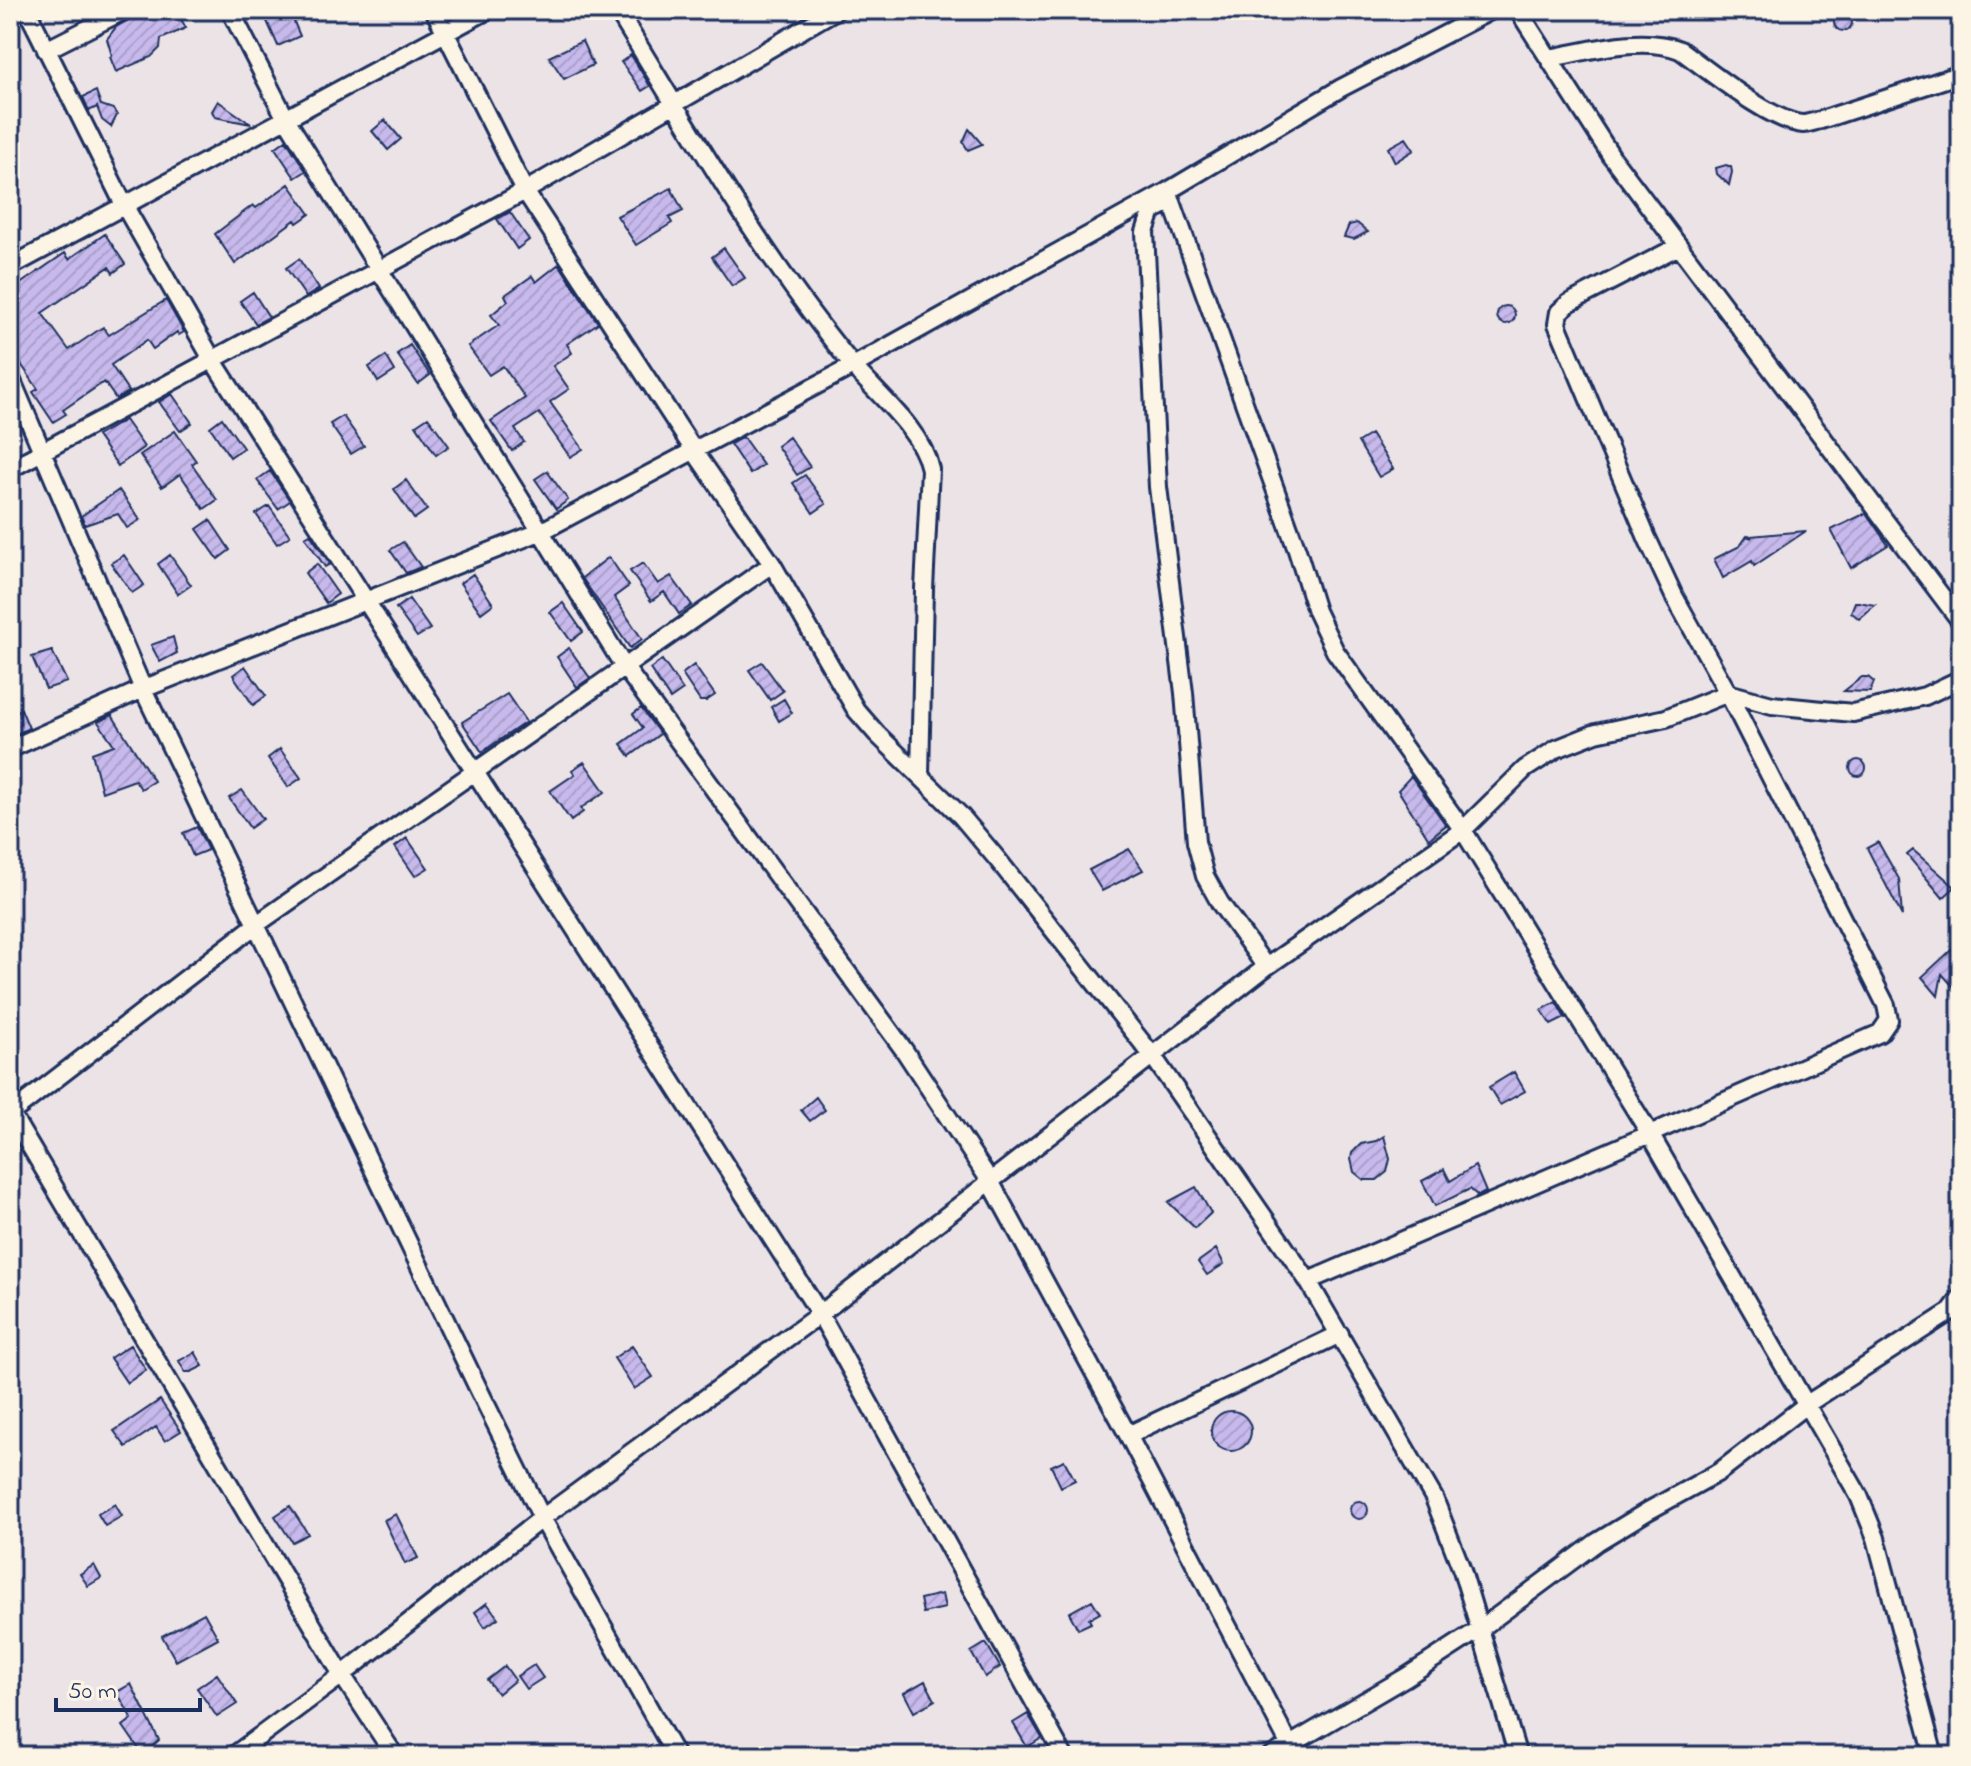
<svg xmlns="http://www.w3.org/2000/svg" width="1971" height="1766" font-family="'Indie Flower',sans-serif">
<defs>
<pattern id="building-hatch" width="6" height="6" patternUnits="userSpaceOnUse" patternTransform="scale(2)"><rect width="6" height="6" fill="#c7b9eb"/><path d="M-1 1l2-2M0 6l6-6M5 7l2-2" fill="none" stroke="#aa9fcc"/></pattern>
</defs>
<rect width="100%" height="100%" fill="#ece3e7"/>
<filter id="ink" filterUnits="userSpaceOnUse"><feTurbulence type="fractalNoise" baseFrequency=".0125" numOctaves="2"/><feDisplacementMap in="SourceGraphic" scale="16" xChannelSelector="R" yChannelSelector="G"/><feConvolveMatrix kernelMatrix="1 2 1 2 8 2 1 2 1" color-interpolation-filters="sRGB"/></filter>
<g filter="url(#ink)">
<!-- building -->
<path fill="url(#building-hatch)" stroke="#1b2f5e" stroke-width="2" d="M136,10h40l10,18 -25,11 -1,9 -9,9 -35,15 -6,-15 2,-1 -5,-17 9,-12 18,-10z
M262,10h58l-26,12 6,14 -22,10z
M1834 22a9 9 0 1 1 18 0a9 9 0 1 1-18 0Z
M582,41l11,24 -29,14 -15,-22z
M631,55l19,31 -8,5 -21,-29z
M96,91l5,14 12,4 4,6 -6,12 -9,-7 -5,-13 -8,4 -6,-14z
M218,101l33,23 -36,-7 -3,-6z
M385,120l16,19 -13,11 -16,-19z
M969,129l13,15 -14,6 -5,-8z
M1406,138l8,12 -19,12 -7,-14z
M286,140l20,31 -11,7 -20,-30z
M1726,165l5,2 1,5 -3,13 -12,-11 -1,-6z
M289,184l21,30 -13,9 -2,-3 -60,44 -20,-30 38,-29 3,3z
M671,188l12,23 -14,7 3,5 -36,22 -19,-29z
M510,212l19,28 -12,9 -20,-30z
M1357,223l11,9 -14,7 -10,-2 5,-12z
M105,234l20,30 -12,9 -4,-6 -67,46 27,37 34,-23 6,8 57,-35 18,32 -5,3 -2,-3 -24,17 -6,-9 -36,25 18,27 -13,7 -12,-17 -41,28 3,4 -13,8 -20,-30 5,-3 -28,-41v-57l55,-38 4,6z
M724,248l21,30 -13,8 -20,-29z
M299,259l20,30 -13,8 -20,-29z
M559,264l39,59 -31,21 5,9 -19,13 16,23 -19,13 33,47 -13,8 -31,-44 -24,16 9,13 -12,9 -21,-30 34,-23 -22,-32 -14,9 -21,-29 31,-21 -8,-10 17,-14 -3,-6 27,-19 4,6z
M253,292l16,25 -13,7 -16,-23z
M1497 315a9 9 0 1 1 18 0a9 9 0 1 1-18 0Z
M410,345l20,30 -12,9 -21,-30z
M386,356l9,15 -17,11 -9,-15z
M172,394l20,29 -12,8 -21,-29z
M343,416l21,30 -13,8 -21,-30z
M428,417l21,29 -13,9 -20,-30z
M222,418l21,30 -13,9 -20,-30z
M125,420l19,27 -26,19 -21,-30z
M175,431l21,30 -4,3 25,36 -13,9 -24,-35 -18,13 -22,-32z
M1371,434l22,35 -14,8 -21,-35z
M743,437l20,28 -13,9 -20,-30z
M789,437l21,30 -13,8 -20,-29z
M270,471l20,30 -12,8 -21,-29z
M547,471l21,29 -12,9 -21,-30z
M805,475l21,29 -13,9 -20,-30z
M406,480l21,30 -13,9 -20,-30z
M119,490l21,30 -13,8 -9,-14 -33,11 -4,-9z
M269,506l21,30 -13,8 -21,-30z
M1866,513l22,32 -37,23 -20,-38z
M210,520l20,30 -12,9 -21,-30z
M1806,531l-52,35 -2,-5 -29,17 -9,-19 26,-13 7,-10 5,2 -2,-2z
M310,534l20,30 -5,3 -20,-30z
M403,542l18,25 -15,6 -16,-23z
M124,555l20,30 -12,8 -21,-30z
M170,555l21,30 -13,9 -20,-30z
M609,557l20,29 -15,11 28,42 -12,9 -48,-70z
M643,563l15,21 13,-8 21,29 -13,9 -15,-22 -13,9 -21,-30z
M317,564l21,30 -12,9 -21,-30z
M473,574l20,30 -12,9 -21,-30z
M409,599l21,30 -13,8 -21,-29z
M1855,602h4l16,3 -16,14 -8,-7z
M563,603l20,29 -12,9 -21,-29z
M173,637l4,16 -17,9 -9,-17z
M569,648l21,30 -13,9 -20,-30z
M52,651l15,31 -21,7 -14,-32z
M662,660l21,30 -13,9 -20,-30z
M762,662l21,29 -13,9 -21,-30z
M694,665l21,30 -9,6h-6l-18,-27z
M245,666l21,30 -13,9 -20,-30z
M1862,677h6l6,5 -4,10 -26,-1z
M507,694l19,28 -44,30 -20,-30z
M784,699l8,14 -13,8 -8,-14z
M641,708l19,26 -30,22 -9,-12 22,-16 -10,-14z
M21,709l8,19 -19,9v-22z
M112,715l42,66 -13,8 -6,-9 -33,12 -10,-39 22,-8 -16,-23z
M280,749l21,29 -13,9 -20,-29z
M1850 768a8 8 0 1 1 16 0a8 8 0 1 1-16 0Z
M584,762l21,30 -24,16 2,4 -12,9 -21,-30 25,-17 -3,-4z
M1411,776l35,49 -17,14 -31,-49z
M242,790l21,29 -13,9 -21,-30z
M197,827l11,23 -15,6 -10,-23z
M407,838l21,30 -13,8 -20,-29z
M1878,842l21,37 3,37 -35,-68z
M1129,849l14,21 -41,21 -13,-21z
M1913,850l42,37 -12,11 -36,-43z
M1961,941v54l-19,-21 -4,22 -16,-19z
M1556,1002l9,16 -14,7 -10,-15z
M1514,1072l11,19 -25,14 -11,-18z
M816,1097l9,13 -15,11 -9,-11z
M1384,1136l6,23 -3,13 -10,8h-13l-10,-8 -3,-13 1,-6 9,-9 15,-3z
M1475,1166l11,26 -8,4 -8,-7 -35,17 -13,-25 22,-12 6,12z
M1196,1187l15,26 -16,15 -27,-26z
M1216,1249l8,15 -17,11 -9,-13z
M130,1345l16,25 -19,13 -17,-25z
M632,1346l21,31 -19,12 -20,-31z
M195,1352l8,14 -12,6h-6l-6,-11z
M160,1400l21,31 -16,10 -9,-14 -30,20 -12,-16z
M1211 1431a20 20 0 1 1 40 0a20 20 0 1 1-40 0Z
M1064,1460l11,20 -14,7 -10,-21z
M1350 1510a9 9 0 1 1 18 0a9 9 0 1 1-18 0Z
M115,1504l7,12 -17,10 -7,-12z
M290,1506l18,28 -16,8 -17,-26z
M396,1514l22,44 -13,6 -21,-44z
M94,1565l7,13 -13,8 -8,-12z
M942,1594l3,14 -22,5 -3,-14z
M1092,1600l8,13 -11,6 2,4 -13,6 -9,-16z
M487,1603l11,15 -13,9 -10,-15z
M204,1613l14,25 -42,23 -14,-25z
M986,1643l14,24 -15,10 -14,-25z
M534,1665l9,13 -17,11 -9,-13z
M505,1666l10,14 -17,14 -11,-14z
M217,1674l20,30 -20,13 -20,-29z
M925,1681l10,19 -21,12 -10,-19z
M131,1684l28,56 -16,15 -20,-29 9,-7 -15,-27z
M1028,1714l14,24 -15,9 -14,-24z"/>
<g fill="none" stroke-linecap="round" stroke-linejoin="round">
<defs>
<path id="street" d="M27,10l97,195 88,154 608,955 244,442
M230,10l55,107 338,548 281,385 86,131 138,254 161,309
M617,10c75,122 145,247 237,357 25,29 68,64 76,102l-6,120 -4,187
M1518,10l94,147 349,465
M46,50l79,-40
M1549,58c41,-7 91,-23 131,-8 27,19 91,72 123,74 5,0 12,-3 18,-4l140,-46
M1168,191l129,359 19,61 19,40 128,179 187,304 -342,147
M1170,202l-18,9 -7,21 13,255 26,206 12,149 9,34 15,27 46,64
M1679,246l-110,57 -10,9 -2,12 90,214 27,58 54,97 158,312 3,15 -9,13 -230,101 209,362 17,42 58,218
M10,267l478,-257
M10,376l133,313 333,695 66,134 134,238
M10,469l515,-278 311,-181
M772,564l84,146 21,24 84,82 37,44 154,195 156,226 126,217 28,72 56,186
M10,749l133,-60 399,-158 311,-165 315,-175 173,-103 151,-78
M10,1112l332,563 53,81
M10,1114l247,-190 515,-360 -77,-112 -170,-261 -91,-181
M1128,1435l212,-101
M233,1756l109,-81 200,-157 278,-204 446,-347 197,-137 62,-61 31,-20 40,-16 70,-15 62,-25 44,12 81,8 72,-17 36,-17
M1271,1756l135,-79 74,-48 117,-87 51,-31 71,-39 88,-68 143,-92 11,-15"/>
</defs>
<!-- street casing -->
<use href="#street" stroke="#1b2f5e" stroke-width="22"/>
<!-- street -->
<use href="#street" stroke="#fcf5e5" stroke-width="16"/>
</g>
</g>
<!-- margin -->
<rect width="1971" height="1766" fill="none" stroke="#fcf5e5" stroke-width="40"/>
<rect x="20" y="20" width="1931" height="1726" fill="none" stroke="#1b2f5e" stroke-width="3" filter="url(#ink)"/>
<!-- scale -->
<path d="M56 1698v12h144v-12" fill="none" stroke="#1b2f5e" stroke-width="4"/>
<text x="68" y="1698" font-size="24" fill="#1b2f5e" stroke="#fcf5e5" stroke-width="6" paint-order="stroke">50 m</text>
</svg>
